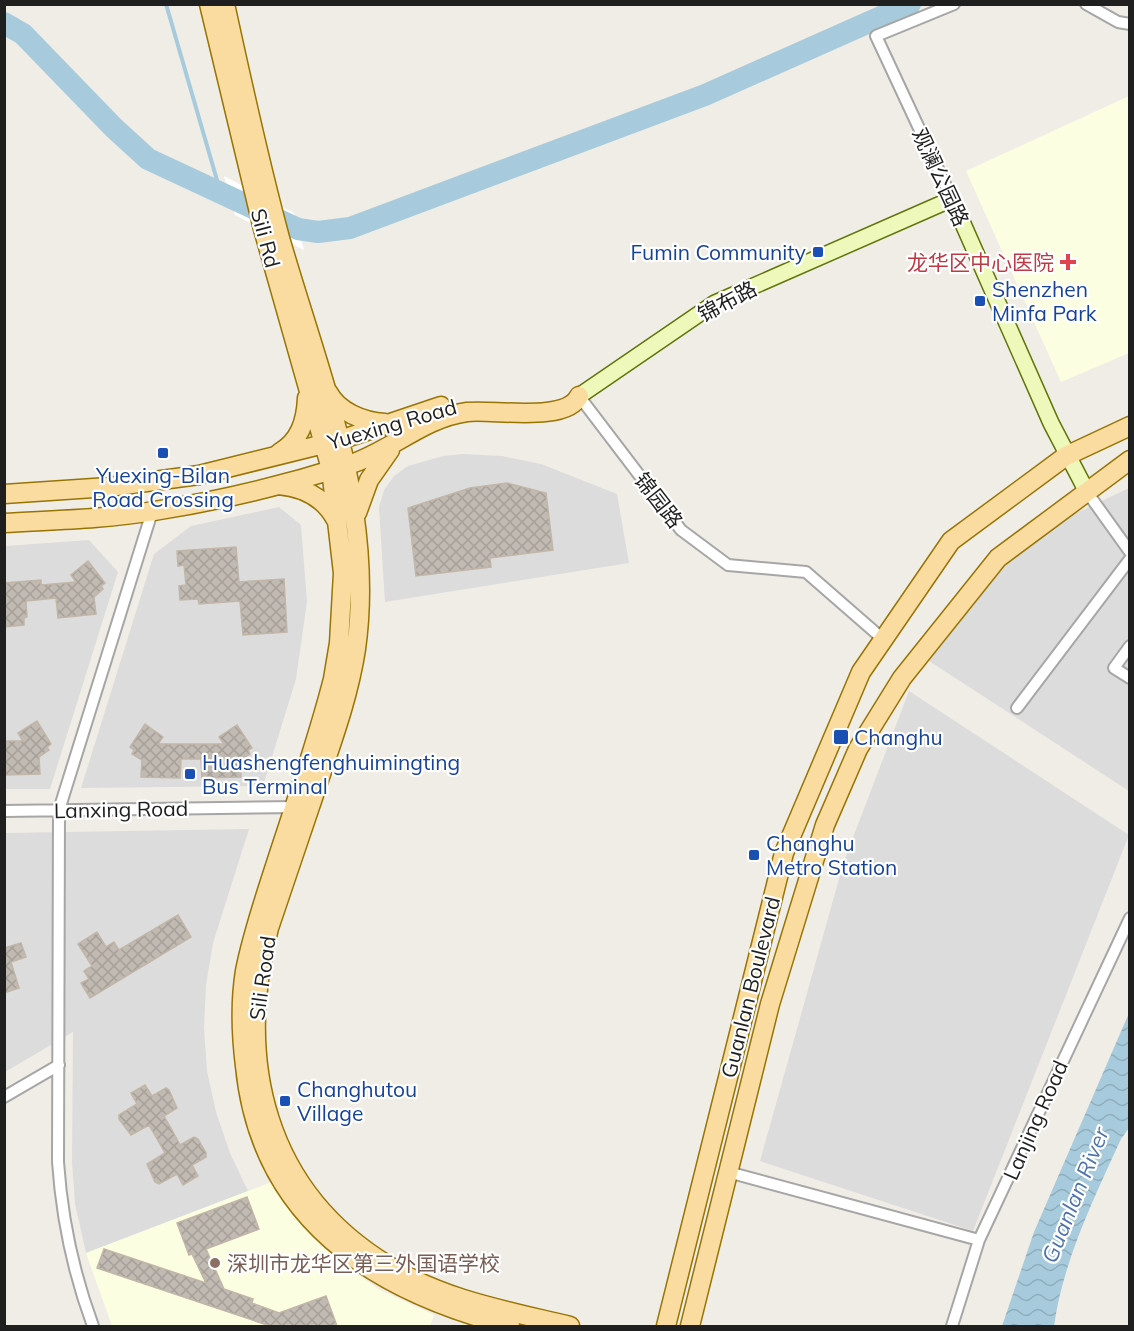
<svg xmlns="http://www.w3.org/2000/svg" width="1134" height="1331" font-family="Mulish,'Noto Sans SC',sans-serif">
<defs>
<pattern id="water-waves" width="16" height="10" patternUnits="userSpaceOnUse" patternTransform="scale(1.5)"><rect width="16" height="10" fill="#a7cbdc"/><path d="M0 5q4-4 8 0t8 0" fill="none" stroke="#8faebc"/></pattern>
<pattern id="building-cross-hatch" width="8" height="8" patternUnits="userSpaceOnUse" patternTransform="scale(1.5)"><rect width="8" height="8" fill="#c0bab2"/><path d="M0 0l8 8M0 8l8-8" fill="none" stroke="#a59f99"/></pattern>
</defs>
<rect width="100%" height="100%" fill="#f0ede6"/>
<!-- residential -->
<path fill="#dddcdc" d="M463,454l39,2 39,8 76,30 12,69 -244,39 -6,-95 5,-17 10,-14 14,-10 35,-10z
M1129,488v303l-200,-130 68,-90 52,-45z
M279,507l22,18 6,77 -11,77 -33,107 -182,2 73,-234 37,-28z
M89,540l29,32 -68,217h-45v-243z
M909,691l220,144 -156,396 -213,-70 84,-300z
M249,829l-36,114 -7,42 -2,43 3,43 9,41 14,41 18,38 -162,62 -11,-49 -3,-42 1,-130 -68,40 -1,-239z"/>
<!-- education -->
<path fill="#fbfee0" d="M1129,96v257l-68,29 -95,-211z
M272,1182l36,50 21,21 49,36 56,26 -4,11h-318l-26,-73z"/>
<!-- water -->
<path fill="url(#water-waves)" d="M1129,1013v115l-8,11c-27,59 -58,122 -67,187h-52l32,-94z"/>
<!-- pier -->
<path fill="#fff" d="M224,176l70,37 10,37 -69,-35z"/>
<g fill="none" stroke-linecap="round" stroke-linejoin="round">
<!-- stream -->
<path stroke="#a7cbdc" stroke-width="4" d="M166,4l55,190"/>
<!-- river -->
<path stroke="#a7cbdc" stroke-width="22" d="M4,23l19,11 91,94 34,31 150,70 20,3 32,-4 355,-133 205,-91"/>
</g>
<!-- building -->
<path fill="url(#building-cross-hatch)" stroke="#c1b6a8" stroke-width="1.5" d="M507,483l39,10 7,57 -63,8 1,9 -75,9 -8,-68 62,-20z
M236,547l3,35 45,-3 3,53 -44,3 -3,-34 -41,3 -1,-5 -18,1 -1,-14 7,-1 -2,-20 -6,1 -1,-15z
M88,561l17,22 -4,3 2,3 -9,8 2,17 -38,4 -2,-20 -30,3 1,16 -3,1v7l-20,2v-44l37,-3v5l35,-3 -5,-7z
M37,721l14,23 -4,3 2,3 -10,7 1,17 -36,1v-34h19l-5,-8z
M145,724l18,13 -5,7h66l-5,-7 18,-12 15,23 -4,2 2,4 -10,6 1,17 -39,1 -1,-19h-20l-1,19 -39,-1 1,-17 -10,-6 2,-4 -4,-3z
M178,915l13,22 -101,61 -9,-15 8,-4 -5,-8 8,-5 -14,-22 19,-12 9,15 8,-5 5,8z
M21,943l5,14 -15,5 8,26 -15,5v-45z
M145,1085l7,11 14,-8 3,2 8,18 -13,8 8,14 8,15 14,-8 4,2 8,14v4l-14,8 6,11 -15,9 -6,-11 -18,10 -4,-2 -8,-18 18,-11 -16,-28 -18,10 -12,-16v-4l18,-11 -6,-11z
M247,1197l12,32 -53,20 18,40 29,10 -1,4 27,10 47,-17 11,30h-67l-173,-58 7,-19 102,34 -14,-29 -3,1 -12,-32z"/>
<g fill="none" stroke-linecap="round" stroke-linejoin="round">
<defs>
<path id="street" d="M1086,4l32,18 12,2
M952,199l-76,-163 78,-32
M579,396l102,134 47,35 78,7 78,68
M1087,492l43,60
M1130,646l-16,22 16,10
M1017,708l113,-149
M4,811l294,-4
M4,1097l55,-32
M728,1172l251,68
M93,1326c-20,-54 -31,-106 -35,-164l1,-352 93,-298
M952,1326l27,-86 151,-322"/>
<path id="secondary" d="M579,396l136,-93 237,-104 99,224 36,69"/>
<path id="primary" d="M209,4l54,225 68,240 12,104 -4,70 -6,36c-16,63 -38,125 -58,187 -11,34 -23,69 -30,105 -5,31 -4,63 0,95 15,153 128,225 265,260
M225,4c17,78 34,157 55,234 38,133 96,269 76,411 -7,46 -23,90 -38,134 -16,48 -33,97 -49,145 -34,134 -4,263 120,338 55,34 119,45 181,60
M328,392c10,20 36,30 57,31
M279,453c21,-12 27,-32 28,-55
M278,485c25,2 46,12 58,35
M4,494l105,-7 90,-12 141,-35 101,-34
M357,513l12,-33 21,-30
M4,523c50,-3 101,-4 150,-12 64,-10 131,-26 194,-46 42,-13 74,-47 119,-53 26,-3 100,11 112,-16
M666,1326l118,-473 77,-181 90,-131 115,-85 64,-30
M690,1326l80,-322 55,-179 33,-76 44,-71 96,-120 132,-98"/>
</defs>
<!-- street casing -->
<use href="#street" stroke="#a6a6a6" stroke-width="14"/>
<!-- secondary casing -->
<use href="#secondary" stroke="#5f7508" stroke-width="18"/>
<!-- primary casing -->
<use href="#primary" stroke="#977404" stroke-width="21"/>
<!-- street -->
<use href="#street" stroke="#fff" stroke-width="10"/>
<!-- secondary -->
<use href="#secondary" stroke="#eff8bb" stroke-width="15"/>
<!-- primary -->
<use href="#primary" stroke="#fadca1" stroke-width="18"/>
</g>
<!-- markers -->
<g fill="#1a4fb4" stroke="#fff" stroke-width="2">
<rect x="812" y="246" width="12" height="12" rx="3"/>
<rect x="974" y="295" width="12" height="12" rx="3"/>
<rect x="157" y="447" width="12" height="12" rx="3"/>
<rect x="833" y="729" width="16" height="16" rx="3"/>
<rect x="184" y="768" width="12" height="12" rx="3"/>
<rect x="748" y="849" width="12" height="12" rx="3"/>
<rect x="279" y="1095" width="12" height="12" rx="3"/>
</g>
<path fill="#e0444e" stroke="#fff" stroke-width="2" d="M1065 253h6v6h6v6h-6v6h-6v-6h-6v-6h6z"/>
<circle fill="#8d6e63" stroke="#fff" stroke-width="2" cx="215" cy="1263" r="6"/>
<g text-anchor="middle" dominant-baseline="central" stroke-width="4.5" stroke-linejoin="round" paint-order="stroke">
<!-- street labels -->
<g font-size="21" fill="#1f1f1f" stroke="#fff">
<text transform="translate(941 177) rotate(65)">观澜公园路</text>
<text transform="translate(266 238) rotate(75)">Sili Rd</text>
<text transform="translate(727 301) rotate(-28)">锦布路</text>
<text transform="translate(392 424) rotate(-16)">Yuexing Road</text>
<text transform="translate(659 500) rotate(52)">锦园路</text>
<text transform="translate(121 809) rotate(-1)">Lanxing Road</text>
<text transform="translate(262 978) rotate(-82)">Sili Road</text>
<text transform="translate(750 987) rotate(-76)">Guanlan Boulevard</text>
<text transform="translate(1035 1120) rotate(-66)">Lanjing Road</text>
</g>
<!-- transit labels -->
<g font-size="21" fill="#164399" stroke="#fff" text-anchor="start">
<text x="806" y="252" text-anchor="end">Fumin Community</text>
<text x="992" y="289">Shenzhen<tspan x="992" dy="24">Minfa Park</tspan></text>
<text x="163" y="475" text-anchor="middle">Yuexing-Bilan<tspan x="163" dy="24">Road Crossing</tspan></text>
<text x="854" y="737">Changhu</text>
<text x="202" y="762">Huashengfenghuimingting<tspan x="202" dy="24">Bus Terminal</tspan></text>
<text x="766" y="843">Changhu<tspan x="766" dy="24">Metro Station</tspan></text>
<text x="297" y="1089">Changhutou<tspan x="297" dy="24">Village</tspan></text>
</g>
<!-- health labels -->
<g font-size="21" fill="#be3a42" stroke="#fff" text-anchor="end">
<text x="1054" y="262">龙华区中心医院</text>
</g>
<!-- education labels -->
<g font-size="21" fill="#785e54" stroke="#fff" text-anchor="start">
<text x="227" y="1263">深圳市龙华区第三外国语学校</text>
</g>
<!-- water labels -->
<g font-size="22" font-style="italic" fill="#4d74ad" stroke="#fff">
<text transform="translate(1075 1195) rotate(-68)">Guanlan River</text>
</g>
</g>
<!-- border -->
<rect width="1134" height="1331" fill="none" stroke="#1f1f1f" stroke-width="12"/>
</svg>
